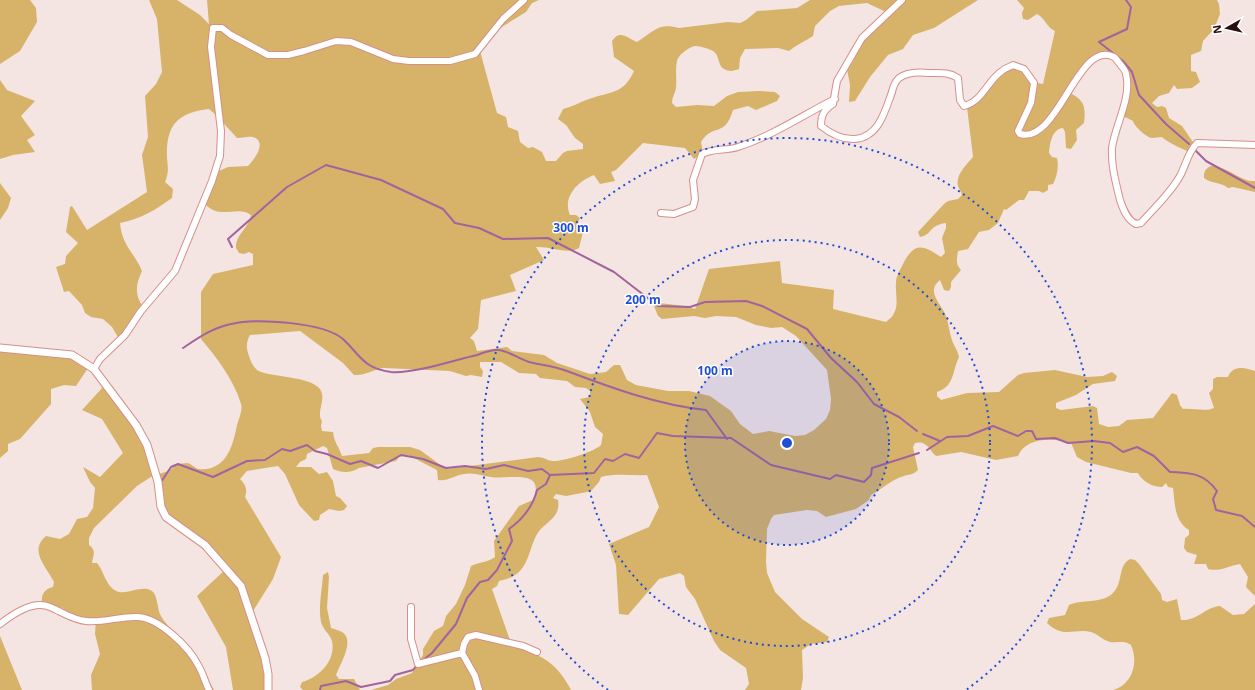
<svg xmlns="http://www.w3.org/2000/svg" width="1255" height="690" font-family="'Noto Sans',sans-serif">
<rect width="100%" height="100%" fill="#f4e5e3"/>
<!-- green -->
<path fill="#d7b369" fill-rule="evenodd" d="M0,0h30l6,8 1,14 -17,29 -20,13z
M149,0h28l23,15 9,9 -2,-24h332l-7,3 -6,9 -34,21 -12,18 17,62 9,4 2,10 10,4 2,11 8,6 5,-1 9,5 4,9h10l7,-8 4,-2 16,-2v-5l-8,-6 -9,-13 -8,-6 5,-10c9,-2 17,-7 26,-10 22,-8 34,-4 45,-28l-20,-14 -2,-16c8,-12 15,-3 25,1 16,-10 21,-20 42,-14l49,-6 12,1 6,-3 11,-9 40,-3 13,-8h168l-44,28 -21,7 -10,14 -15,6 -18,22 -15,24 -6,1 1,-17 -3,-16 6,-7 4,-16 29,-34 -19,-9 -28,3 -9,5 -15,15 -2,10c-9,6 -17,9 -24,15l-11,-3 -33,1 -5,9 -1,11c-5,2 -10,3 -15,0 -7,-4 -4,-14 -11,-18 -3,-2 -14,-5 -17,-5 -6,0 -18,9 -19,15 -2,9 0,18 -1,27 -1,6 -4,9 -4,15l4,4 21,-2 17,1 13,-10 11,-4 21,-1 16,1 5,4 -3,5 -21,9 -8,-4 -15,4c-9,29 -19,12 -32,32l2,11 -9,6 -9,-11 -42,-5 -27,27 -5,2 4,9 -15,3 -6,-9c-16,6 -32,22 -24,40h6l4,3 -2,4 1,6h5l-5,20c-10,7 -29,-2 -43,-1l8,13 -34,15 6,16 -35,9 -3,29 -8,9 4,3 3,10 30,-4 5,4 32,4 13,8 33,11 16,-2 8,-7h6l7,15 9,5 32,6h21l21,5 21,15 9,13 13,10 16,-3 26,5 10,-1 9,-5 12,-11 4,-9 1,-11 -4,-29 -31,-34 -14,-9 -11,1 -15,-3 -20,-8 -20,-1 -11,2 -11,-2 -32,3 -4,-3 -4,-10 5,-3 26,3 10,3 14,-40 71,-8 2,22 52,7 -1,19 53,13c2,-2 7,-5 8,-9 5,-8 1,-21 2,-30 0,-8 5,-14 8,-21 11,-20 19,-17 37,-5l4,-4 -3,-15 4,-10v-5c-19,3 -12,11 -26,14l-2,-5 26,-28 4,-3 10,-2 4,-4c-1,-4 -3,-6 -4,-9 -3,-11 9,-22 15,-29l-6,-50 41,-40 11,-1 12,16 12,2 12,-53c-8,-3 -10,-13 -18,-17l-9,6 -5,-1 -1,-6 2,-5 -7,-8h200l2,4 1,10 -6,15 -11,12 -2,10 -10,4v16l5,1 4,10 -8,6 -15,1 -3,-4 -5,8 -10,3 -7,7 5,4 5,-1 4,2 3,10 13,8 13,19 -6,7c-10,-5 -19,-8 -27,-15 -3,0 -7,1 -10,1 -5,0 -18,-12 -19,-17l-12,-6 5,-39 -8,-14 -20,-8 -30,38c16,8 18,13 16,31l-8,7 1,10 -6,9 -5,-1 -1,-16 -2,-4c-11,1 -13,15 -14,25l3,4 5,1c2,8 0,19 -4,26l-5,1v5l-5,3 -4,-2h-10l-5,9h-5l-13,10 -2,-1 -6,14 -9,7 -10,2 -11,17 -10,2c-1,8 -3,13 3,19l-10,12v5l-2,4 -5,-1 -4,-10c-15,12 2,24 6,36 3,8 3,16 6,24 2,6 6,11 7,17 -7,14 -4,29 -22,35v4l4,4 26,-7 32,-1 19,-17 6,-2 31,-3 32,7 16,-1 9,-4 5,4 -2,5 -22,3 -17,11 -20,8v5l5,2 32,-4 4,2 2,16 9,3 11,-1 8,-6 26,-2 19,-25 5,2 3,10 3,4c11,-1 22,3 31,-1l-5,-15 4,-4v-10l4,-2h11c4,-12 17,-10 27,-6v225l-9,-9 2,-10 -8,-13c-12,2 -20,8 -32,5l-2,-5h-12l3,-9 -10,-3 -3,-4 1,-10 4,-3v-5c-15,-9 -14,-27 -16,-42l-5,-1 -2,-4 -4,4c-10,0 -20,-6 -24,-14h-7l-45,-11 -9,-5 -6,-14c-16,-5 -45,-7 -53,13l-22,4 -35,-8 -25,4c-7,-6 -9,-16 -21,-13l-2,4 5,23c-5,5 -8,4 -14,6 -12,3 -22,13 -33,19l-2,5 -13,9 -30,8 -9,-6 -10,-1 -33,5 -3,4 -4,10 -1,32 1,12 8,19 27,27 27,18 -2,5 -16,2 -9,6 1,28 -2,12h-56l4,-6 -3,-16 -26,-18 -6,-9 -19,-42 -9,-12 -2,-11 -4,-3 -21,6 -31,36 -9,-1 -3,-49 -7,-21 40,-17 10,-20 -12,-32c-16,1 -30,-2 -46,2l-2,5 -7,8 -5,2 -21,4 -10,-2 -3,4 5,2c3,16 -10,21 -18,30 -10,12 -9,30 -21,42 -5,5 -12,7 -20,9l-2,5 -5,3 20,57c29,9 44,15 59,44h-200l17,-5 8,-6 16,-6 11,-18v-6l11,-18 9,-5 3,-10 10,-12 9,-19 6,-19c8,-4 15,-3 24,-9l-1,-16 25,-35 14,-6c14,-33 -27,-20 -42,-23 -8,-1 -17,-5 -27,-3 -9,1 -17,8 -26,6l-1,-10 -29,-15 -9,2 -3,4 -37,7c-8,5 -17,5 -26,1l-6,-21 -4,-2 -16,8 -1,5 -6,3 -4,5h15l8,7 8,-2 6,9 3,15 4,2 7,8 -3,4 -5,1 -10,-2 -9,6 -1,5 -5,1 -15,-16 -14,-31 -7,-8 -31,5 -7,8c5,5 8,10 5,18l36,60 -8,22 -23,37 12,34 6,40h-35l-7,-43 -29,-51 29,-27 -22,-26 -38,-26 -12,-42 -17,11 -43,42 -5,10v7c8,6 4,10 3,18h5c7,8 8,22 19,28 10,5 26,-7 36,0 6,4 5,19 9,25 7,13 22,22 31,34 8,13 14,27 22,40h-122l-1,-15 9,-21 -5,-20 1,-15 -21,-3 -13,-8 -16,-3 -4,-3c-1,-8 3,-13 11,-15l1,-5c-7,-15 -26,-31 -8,-46l14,3 9,-5 8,-15 10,-2 6,-9 2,-20 -5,-6 -7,-15 17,10 23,-24 -21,-34 -20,-9 21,-23 20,22 21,31 11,35 14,-4 8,-7 11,-1c3,1 7,5 10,6 28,3 35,-23 39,-44 2,-6 6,-16 4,-21 -7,-24 -24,-46 -40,-65v-47l12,-18 40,-9v-11l-4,-2 -5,2 -5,-1 -3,-5c-1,-13 13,-20 15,-33 -13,-10 -30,5 -45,-10l-2,-9 8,-22 16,-7 20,-1c6,-6 20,-24 5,-29 -5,-1 -11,1 -16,1l-21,-23 -7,-6c-33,4 -43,17 -42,49 1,9 2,15 -2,24l8,7 -1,9c-17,12 -31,21 -52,25 2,23 14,29 22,48 -6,13 -8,23 1,36l-24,32 -7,-12 -9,-8 -12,-2 -6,-4 -3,-8 -13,-14 -5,1 -8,-25 9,-3 1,-8 12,-13 -12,-11 4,-25 2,-1 15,24 60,-38 -5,-37 6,-18 -3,-41 11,-12 6,-12 -5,-53zM300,331l43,32 11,12c12,1 19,-6 30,-7l66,3 16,5 5,-1 11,2 1,-6 -3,-4v-5h21l18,11 17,1 4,4 27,3 8,6 11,1 4,3v6l-10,2 10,13 5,15 8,7 -2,11c-5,6 -39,17 -48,16 -5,0 -9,-4 -15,-4l-92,12 -26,-19 -10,-3h-32l-5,1 -4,5 -27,3c-3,-9 -8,-14 -9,-24l-11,-1 -1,-5 1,-5c-7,-10 7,-24 -4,-34 -14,-12 -56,-10 -62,-18 -3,-3 -6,-9 -7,-13 -3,-8 -3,-14 1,-21z
M0,80l7,10 28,11 -14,15 14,19 -8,5 8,12 -22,3 -13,4z
M1211,166c19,1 29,16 44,15v11l-22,-5 -5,1c-7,-6 -16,-4 -24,-10 0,-7 1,-9 7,-12z
M0,183l11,15 -3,10 -8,12z
M0,348l74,8 16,9 -14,21 -12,-1 -13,4v15l-31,35 -12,5v7l-8,7z
M1130,559l5,1 4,4 22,30 1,6 5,2 10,-3 4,21c17,1 24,-13 39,-14l13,9 11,-1 11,-10v86h-142c19,-5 26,-27 18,-45 -7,-5 -12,-2 -21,-3 -6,-1 -12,-8 -19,-10 -16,-4 -28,7 -44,-9l2,-5 16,-3 4,-10c13,-6 31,-1 43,-11 12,-11 5,-28 18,-35z
M328,572l1,5 -2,31 4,20c3,1 6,2 9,3 17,7 0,33 -4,44l3,4h15l6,11h-57l-3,-3 2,-5c17,-5 34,-21 30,-41 -2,-7 -9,-11 -11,-19 -3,-15 1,-32 2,-47z
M0,636l22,54h-22z"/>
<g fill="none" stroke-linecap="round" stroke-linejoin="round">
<!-- stream -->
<path stroke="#a2639e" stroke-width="2" d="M1126,0l5,7 -4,22 -28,13 24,19 9,11 7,23 27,29 23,20
M1196,151l10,10 49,27
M232,247l-4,-8 59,-52 39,-22 55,15 62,29 12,14 24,5 24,11 45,-1 66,34 44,34 32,1 15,-5 41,-1 16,5 45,23 24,29 26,24 17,22 25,13 18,14
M183,348c15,-10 29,-20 48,-24 25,-6 92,-2 112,15 17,16 21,30 48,33 23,2 63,-12 86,-17 6,-2 14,-6 21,-5 9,0 21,9 31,12 12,3 26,4 38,9 45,17 91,34 139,39l21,29
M923,434l17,7
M927,450l20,-13 21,-1 25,-10 25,10 8,-5h6l4,8 19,-1 13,5 26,-2 16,2 13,9 14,-5 17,9 16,16c21,1 34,1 47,19l-4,8 3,11 26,6 13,11
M161,482l10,-15 7,-3 35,13 34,-16 18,-1 17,-11 8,2 17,-6 8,6 12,3 23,10 11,-3 17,7 23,-13 22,4 23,9 19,-2 21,3 18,-4 24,6 14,-2 8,6 44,-2 11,-14 8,2 12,-7 14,4 18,-25 16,3 58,2 40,27 59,14 6,-4 28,7 7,-7 1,-7 47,-15
M422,661l10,-8 24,-29 11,-26 13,-16 8,-2 9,-10 15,-29 -3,-12c14,-10 24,-23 28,-39l9,-6 4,-9
M320,690l1,-4 25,-5 15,6 29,-6 5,-6 18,-5 4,-5"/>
<defs>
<path id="minor" d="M902,0l-40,38 -25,43 -4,23c-9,6 -12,11 -12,22 10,8 21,14 34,13 24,-2 30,-28 37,-47 1,-5 4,-11 7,-14 8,-6 21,-6 30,-5 12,0 20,-1 29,5l2,22 4,6c19,-5 23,-25 38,-35 3,-3 8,-4 11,-6l11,4 10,14 -3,20 -13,28 2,3c38,11 58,-96 94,-77 2,1 4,5 6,7 2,3 6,7 6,10 6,24 -11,51 -14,74 -1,18 4,35 8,52 3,9 7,20 16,24l5,-1c13,-15 29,-29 39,-47 6,-11 8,-24 17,-33l58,2
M661,213l13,1 19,-7 2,-8 -2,-19 9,-26c12,-6 24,-3 36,-7 34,-11 65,-32 97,-48
M94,369l6,-10 25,-24 16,-24 34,-40 37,-90 8,-25 1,-25 -10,-84 2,-19h9l9,7 37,20h20l16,-4 32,-10 15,1 42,17 16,2h41l25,-7 28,-35 21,-19
M411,607v32l7,25 44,-11 2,-9 4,-7 8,-2 47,11 14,6
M0,624c13,-10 33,-24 50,-17 12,5 23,13 36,14 17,2 35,-5 52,-4 21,1 51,30 60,48 5,8 7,17 11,25
M462,653l13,23 4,14"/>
<path id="tertiary" d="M0,348l72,7 22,14 42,56 11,20 11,37 3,25 5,10 39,28 36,41 24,72 3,16v16"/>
</defs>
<!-- minor casing -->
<use href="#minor" stroke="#d68f89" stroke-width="8"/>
<!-- tertiary casing -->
<use href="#tertiary" stroke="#d68f89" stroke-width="9"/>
<!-- minor -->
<use href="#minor" stroke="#fff" stroke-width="6"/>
<!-- tertiary -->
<use href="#tertiary" stroke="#fff" stroke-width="7"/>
</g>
<!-- distance rings -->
<circle cx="787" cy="443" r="102" fill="#1d4ed8" fill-opacity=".12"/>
<g fill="none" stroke="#1d4ed8" stroke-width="2" stroke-dasharray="2 4">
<circle cx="787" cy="443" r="102"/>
<circle cx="787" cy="443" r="203"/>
<path d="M608 690A305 305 0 1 1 966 690"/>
</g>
<circle cx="787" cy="443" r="6" fill="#1d4ed8" stroke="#fff" stroke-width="2"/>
<g font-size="12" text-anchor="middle" font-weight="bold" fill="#1d4ed8" stroke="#fff" stroke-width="3" stroke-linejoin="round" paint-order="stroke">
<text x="571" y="232">300 m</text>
<text x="643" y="304">200 m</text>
<text x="715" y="375">100 m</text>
</g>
<!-- north arrow -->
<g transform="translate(1227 28) rotate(262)" stroke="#ffffff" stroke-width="3" paint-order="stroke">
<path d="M0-3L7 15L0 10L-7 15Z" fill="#280e0d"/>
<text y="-6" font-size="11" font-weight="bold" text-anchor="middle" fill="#280e0d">N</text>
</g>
</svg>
